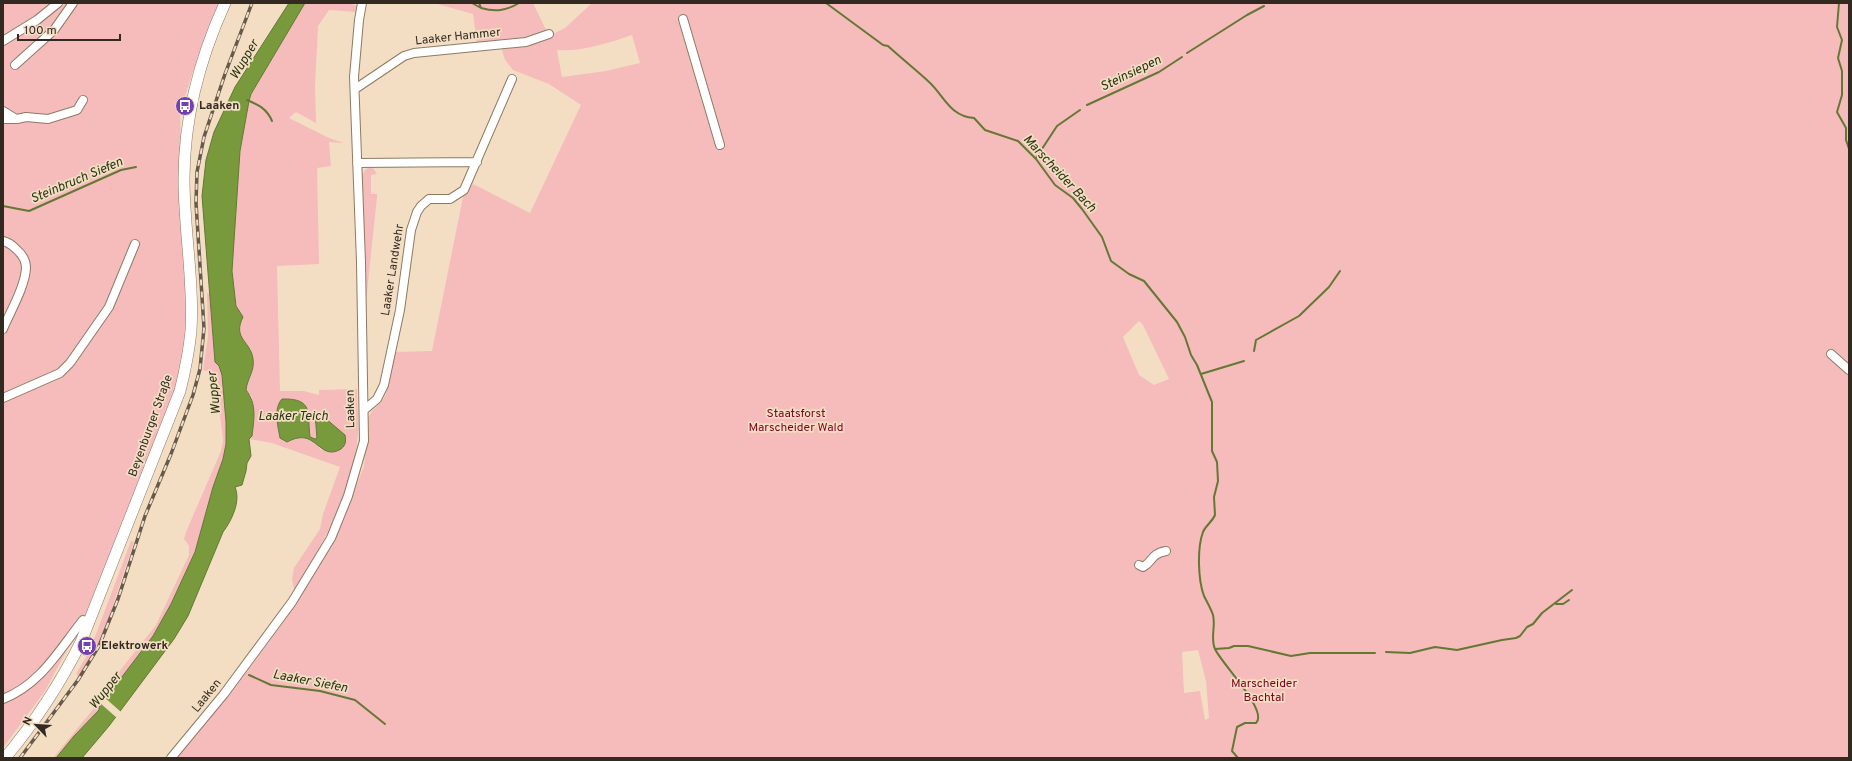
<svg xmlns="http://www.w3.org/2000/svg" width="1852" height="761" font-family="Overpass,sans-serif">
<rect width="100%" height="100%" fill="#f3dec4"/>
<!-- green -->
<path fill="#f5bcbb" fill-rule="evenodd" d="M3,3h218c-17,36 -31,73 -41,112l6,197 -2,34 -9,43 -78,205 -52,97 -42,57z
M305,3h42l11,3 -2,6 -27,-2 -11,16 -3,60 1,37 -20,-11 -7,6 40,20 15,5 -15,-1 2,24 -14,2 2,96 -42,2 3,125h24l15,4v-5l38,-1c0,15 2,31 1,46 -5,58 -35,108 -64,155l-2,-11 2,-11 26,-39 3,-15 17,-47 -68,-24 -23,-4 3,-42 -6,-7 1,-9 5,-7 -1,-25 -11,-13 -8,-65 8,-120 9,-50 2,-7zM318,412l27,23 1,7 -25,8c-6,-10 -13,-12 -24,-12l13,-25v24l5,2 2,-1 -2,-19z
M434,3h99l16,33 16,-8 27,-25h1257v755h-1674l53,-61 57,-77 50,-79 29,-75 4,-48 4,-7 10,-10 4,-7 9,-42 37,-1 31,-154 10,-13 57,29 51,-108 -32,-21 -36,-14 -8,-10 -4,-13 -24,-3 -4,-30zM632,35l8,28 -34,8 -44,6 -5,-27c25,2 51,-7 75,-15zM1139,321l4,4 26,54 -15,6 -15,-10 -16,-38zM1198,650l8,31 3,37 -4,2 -5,-29 -16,2 -2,-41z
M368,168h5l4,6 -6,1v19h6v3l-12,114 -3,-136 3,-5z
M207,293l2,1 6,68 4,4 3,9 4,47v22l-3,15 -10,28 -18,65 -24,52 -18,32 -54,71v3l-25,26 -18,22h-3l46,-56 4,-10 53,-67 33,-70v-9l-5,-7 2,-7 35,-81 2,-11 -8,-66 -12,-4 5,-34z
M131,541l3,1 -28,84 -12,26 -15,24 -3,-2 14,-24z"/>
<!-- water -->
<path fill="#79993d" stroke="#647834" d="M289,3h16l-54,91 -2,7 -9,50 -8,120 4,35 7,11c-11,22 8,24 10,42 2,12 -6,20 -7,31 11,14 8,29 6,46l-3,3 2,17 -4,7 -1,8 -4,14 -7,2c6,14 -3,33 -12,45l-35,84 -14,23 -65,87 -27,32h-26l18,-22 25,-26v-3l54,-71 18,-32 24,-52 18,-65 10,-28 3,-15v-22l-4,-47 -3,-9 -4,-4 -13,-166 4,-36 8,-28 21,-45z
M282,399c33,-1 25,16 28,38l5,2 2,-1 -2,-24 3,-2 27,23c1,6 1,10 -4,14 -17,10 -22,-8 -36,-11 -7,-1 -12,1 -18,4l-7,-4c-2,-12 -7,-29 2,-39z"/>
<!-- pier -->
<path fill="#f3dec4" d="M104,697l17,15 -4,6 -17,-15z"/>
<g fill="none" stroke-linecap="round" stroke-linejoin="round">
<!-- stream -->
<path stroke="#647834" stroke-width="2" d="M472,3l9,5
M479,3l2,5c14,4 25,3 38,-5
M826,3l57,42 5,1c13,12 27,23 40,35 16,14 21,35 46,37l11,12 33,11 18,18 19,26 18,13 9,11 20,28 9,24 18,13 15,7 33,41 8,15 6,18 6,10 15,37v49l5,11 1,19 -4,16 1,18c-3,7 -9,10 -12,17 -6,16 -5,48 1,64 3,6 7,13 9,19 3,11 -3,23 2,34 6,14 54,62 41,74h-11l-8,4 -5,24 6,7
M1839,3l-2,24 5,13 -4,18 4,13v24l-5,17 9,16v12l3,9
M1187,53l60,-38 17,-9
M247,100c12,5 20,9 25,21
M1087,105l72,-33 23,-15
M1036,158l21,-32 23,-16
M3,206l26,5 92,-41 15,-3
M1254,351l2,-11 43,-24 30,-29 11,-16
M1201,374l43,-13
M1556,604h7l6,-4
M1215,649l14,-1 5,-2h14l43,10 19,-3h65
M1386,652l24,1 25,-6 22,3 45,-10 14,-2 4,-2 7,-9 6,-3 9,-11 30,-23
M249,675l22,10 49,6 35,9 30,24"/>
<defs>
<path id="street" d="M683,19l37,126
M3,41l34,-21 21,-17
M15,65l39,-35 19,-27
M355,89l49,-33 10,-3 112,-11 23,-8
M3,111l13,8
M3,119h14l9,-2 22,2 29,-9 6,-10
M357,163l120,-1
M3,241c5,1 10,5 13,8 6,5 10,11 10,19 -1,19 -16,44 -23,61
M1831,354l18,16
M3,398l57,-25 10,-10 39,-56 26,-63
M364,410l13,-11 7,-14 16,-75 11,-80 6,-18 4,-6 8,-7h21l14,-9 48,-111
M1139,565l4,2c10,-5 7,-13 23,-16
M3,699c38,-15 56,-49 80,-79l7,2
M171,758l53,-64 68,-92 39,-64 17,-42 16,-55 -3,-179 -7,-185 5,-57 3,-17"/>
<path id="secondary" d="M5,758c30,-36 55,-74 76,-116l99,-251c5,-20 9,-40 11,-60 3,-51 -7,-101 -7,-152 0,-61 16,-121 41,-176"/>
</defs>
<!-- street casing -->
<use href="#street" stroke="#8d7a63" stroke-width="10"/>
<!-- secondary casing -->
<use href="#secondary" stroke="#8d7a63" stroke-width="12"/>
<!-- street -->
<use href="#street" stroke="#fff" stroke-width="8"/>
<!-- secondary -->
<use href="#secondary" stroke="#fff" stroke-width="11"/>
<defs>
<path id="rail" d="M20,758l58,-78 21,-34 19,-47 27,-83 26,-62 22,-59 7,-26 4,-41 -8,-125 1,-31 7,-35 21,-63 27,-71"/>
</defs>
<!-- rail casing -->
<use href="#rail" stroke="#655a4b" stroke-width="3.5"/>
<!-- rail -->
<use href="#rail" stroke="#f3dec4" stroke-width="2" stroke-dasharray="6" stroke-linecap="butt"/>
</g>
<!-- icons -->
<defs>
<symbol id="bus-disc" viewBox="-11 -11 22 22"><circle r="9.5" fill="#743eb5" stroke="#f3dec4"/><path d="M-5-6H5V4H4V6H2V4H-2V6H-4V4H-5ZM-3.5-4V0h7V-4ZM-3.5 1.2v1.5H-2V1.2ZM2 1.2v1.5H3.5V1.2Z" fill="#fff"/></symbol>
</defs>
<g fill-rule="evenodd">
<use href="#bus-disc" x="174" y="95" width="22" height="22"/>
<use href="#bus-disc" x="76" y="635" width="22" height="22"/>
</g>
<g text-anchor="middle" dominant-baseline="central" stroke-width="3.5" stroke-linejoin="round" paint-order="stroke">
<!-- street labels -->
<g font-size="12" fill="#322a20" stroke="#f3dec4">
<text transform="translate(458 37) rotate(-6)">Laaker Hammer</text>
<text transform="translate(393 270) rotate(-81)">Laaker Landwehr</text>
<text transform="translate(351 409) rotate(-91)">Laaken</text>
<text transform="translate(151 426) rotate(-70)">Beyenburger Straße</text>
<text transform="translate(207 696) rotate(-51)">Laaken</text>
</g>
<!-- poi labels -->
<g font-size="12" font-weight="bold" fill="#322a20" stroke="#f3dec4" text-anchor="start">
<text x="199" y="106">Laaken</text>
<text x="101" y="646">Elektrowerk</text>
</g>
<!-- park labels -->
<g font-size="12" fill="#84011e" stroke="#f3dec4">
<text x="796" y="414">Staatsforst<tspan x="796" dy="14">Marscheider Wald</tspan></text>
<text x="1264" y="684">Marscheider<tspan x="1264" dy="14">Bachtal</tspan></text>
</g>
<!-- water labels -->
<g font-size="13" font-style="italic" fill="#293610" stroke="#f3dec4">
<text transform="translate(245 60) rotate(-59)">Wupper</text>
<text transform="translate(1131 74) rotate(-26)">Steinsiepen</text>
<text transform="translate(1059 174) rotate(47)">Marscheider Bach</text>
<text transform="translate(77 181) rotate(-23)">Steinbruch Siefen</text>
<text transform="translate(215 393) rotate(-96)">Wupper</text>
<text x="293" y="417">Laaker Teich</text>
<text transform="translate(310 682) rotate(11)">Laaker Siefen</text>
<text transform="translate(106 691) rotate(-51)">Wupper</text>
</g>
</g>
<!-- border -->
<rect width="1852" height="761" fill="none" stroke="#322a20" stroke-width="8"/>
<!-- north arrow -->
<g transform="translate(36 725) rotate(295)" stroke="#f3dec4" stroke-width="3" paint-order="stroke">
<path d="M0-3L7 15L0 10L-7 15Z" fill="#322a20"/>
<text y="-6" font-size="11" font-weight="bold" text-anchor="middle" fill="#322a20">N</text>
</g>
<!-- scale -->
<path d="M18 34v6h102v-6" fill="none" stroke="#322a20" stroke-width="2"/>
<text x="24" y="34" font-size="12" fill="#322a20" stroke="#f3dec4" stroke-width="3" paint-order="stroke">100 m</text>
</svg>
